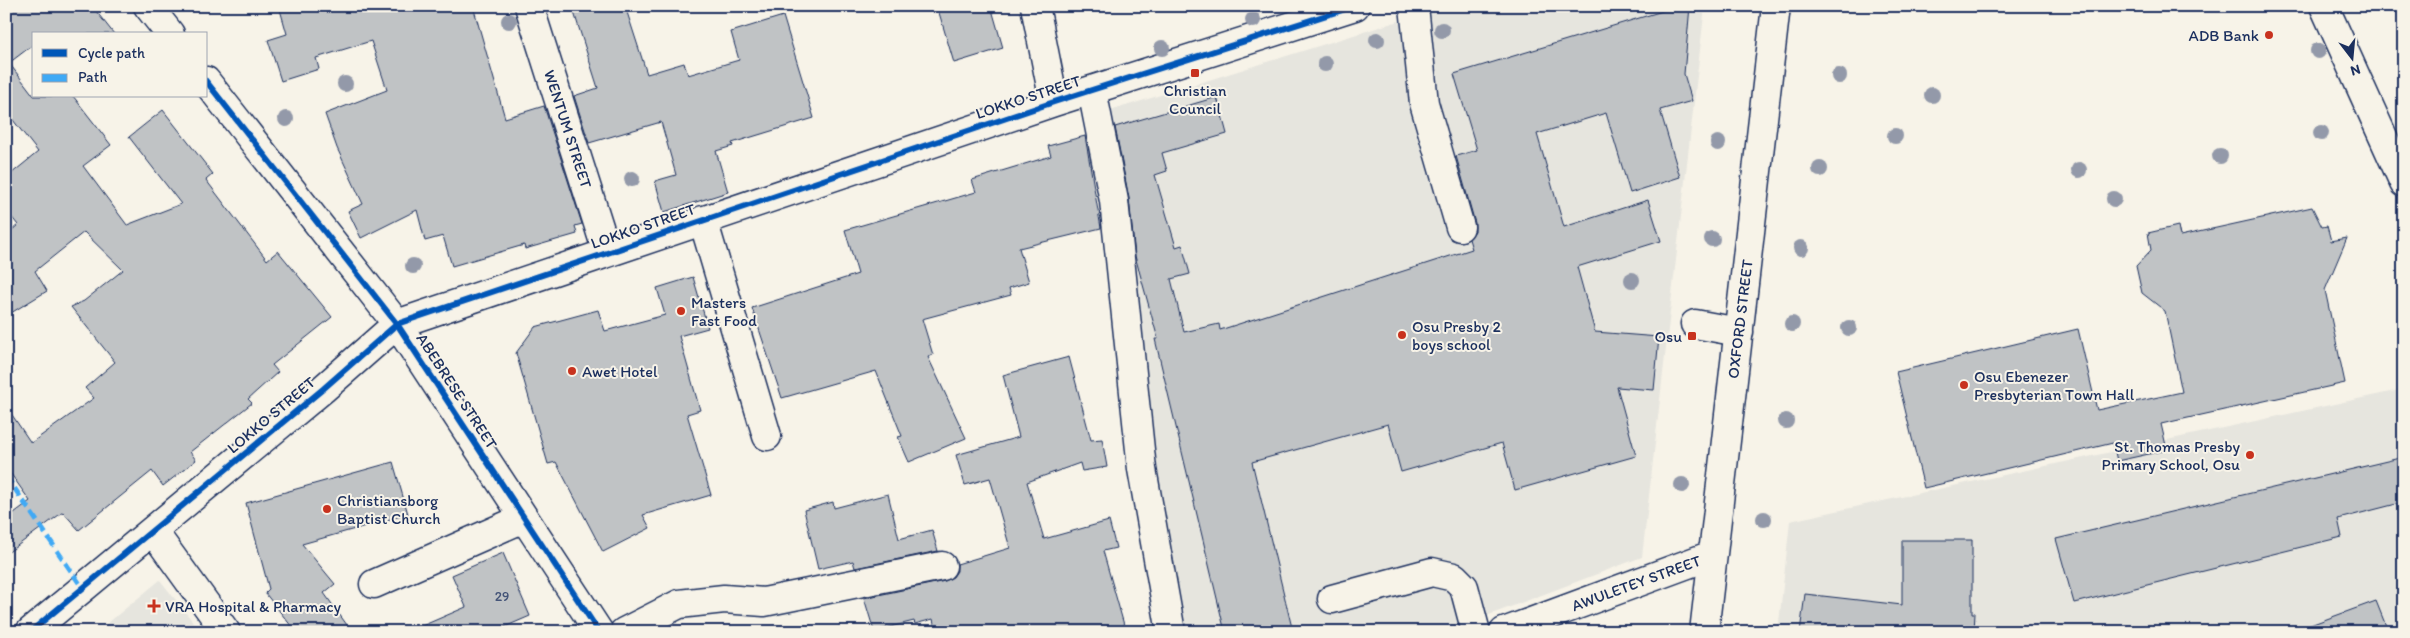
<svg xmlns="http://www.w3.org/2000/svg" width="2410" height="638" font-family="Itim,sans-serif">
<rect width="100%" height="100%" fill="#f7f3e8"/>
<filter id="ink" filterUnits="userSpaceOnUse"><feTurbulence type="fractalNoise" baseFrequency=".02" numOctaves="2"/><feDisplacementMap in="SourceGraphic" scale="10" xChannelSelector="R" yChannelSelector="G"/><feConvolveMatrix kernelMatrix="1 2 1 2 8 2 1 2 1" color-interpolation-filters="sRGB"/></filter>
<g filter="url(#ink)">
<!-- built -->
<path fill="#e6e5de" d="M1447,6h258l-63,551 -198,75h-263l-78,-519z
M2404,389v243h-626l12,-111z
M160,580l41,52h-104z"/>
<!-- building -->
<path fill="#c0c3c5" stroke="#1b2f5e" d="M6,6h86l22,28h-80v10l-25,19 25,33h39l38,49 -28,21 44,59 54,-21 -52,-67 34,-27 50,64 -7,6 61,80 11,-9 54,66 -60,48 6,7 -30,27 4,4 -62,49 6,8 -33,26 -11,-15 -73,59 -16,-18 -57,42v-35l24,-18 -24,-34v-61l25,37 63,-45 -9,-10 30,-26 -44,-55 13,-6 39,-31 -39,-38 -49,39 12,20 -41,25v-92l5,7 7,-6 -12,-15v-32l32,-26 -32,-41z
M279,6h194l32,112 39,-12 38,118 -7,2 2,8 -52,15 -1,-4 -72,21 -9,-30 -18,5 -8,-31 -56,28 -13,-27 15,-7 -26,-56 -12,-34 62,-24 -16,-49 -55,17 3,11 -38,12 -13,-41 19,-6z
M572,6h53l22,68 37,-11 4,12 51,-15 -8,-28 52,-16 31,102 -82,25 1,3 -17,5 12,41 -64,20 -9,-31 21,-6 -15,-53 -72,21 -15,-47 24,-8z
M937,6h54l12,42 -49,15z
M1679,6h11l-6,68 8,27 -32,9 20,67 -50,16 -24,-80 -69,21 27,93 84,-27 13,41 -84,26 18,65 64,5 -5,53 -37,-3 19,69 -121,34 -13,-47 -101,29 -13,-48 -136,38 41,170h-68l-70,-293h3l-23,-83 -6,-58 -14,-71 102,-30 10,37 -65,19 5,18 -12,4 21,72 6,-2 8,29 -19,5 13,53 35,-8 1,6 252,-81 -3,-10 6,-8v-8l-19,-67 21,-6 -23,-76z
M1085,136l16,92 -82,20 10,34 -20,6 2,7 -89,24 11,36 -5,2 38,81 -57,24 -11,-25 4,-1 -26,-65 -94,27 -30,-90 106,-34 -13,-44 131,-38 -4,-12 79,-24 -3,-10z
M2312,207l10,20 5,-1 4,15 16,-3 -22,52 20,93 -184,41 6,26 -50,11 -4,-18 -189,45 -28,-116 182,-43 19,81 85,-18 -17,-81 -23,-18 -6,-27 15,-16 -3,-17 30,-7 2,10z
M693,277l15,51 -29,8 21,74 -13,4 24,81 -68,20 7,13 -47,24 -47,-90 -8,2 -32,-111 19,-26 63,-17 7,21 60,-16 -8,-27z
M1069,357l22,83 11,-1 5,28 -25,4 -2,-8 -53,19 17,57 65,-18 7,27 -13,3 23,81h-190l-3,-13 -18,5 -1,-3 -40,10 -10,-33 81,-17 8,-4 4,-6v-7l53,-16 -20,-70 -25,7 -9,-30 63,-18 -16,-62z
M2404,457v45l-66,17 4,18 -268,66 -18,-64z
M393,462l15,52 -106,30 33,40 -11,9 28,39h-56l-31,-39 4,-4 -23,-86z
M888,494l11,45 33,-9 6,21 -83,17 -2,-7 -35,8 -14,-59 29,-8 1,6z
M1902,540h70v73h3l-1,19h-174l5,-38 97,11z
M503,553l27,63 -37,16h-85l58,-25 -14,-32z
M2376,601l10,25 -18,6h-66v-4z"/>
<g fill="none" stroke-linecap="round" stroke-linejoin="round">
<defs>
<path id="minor" d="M148,6l22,28
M529,6l78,246
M1035,6l19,96
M1414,6l10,97 36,124
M2324,6l80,177
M206,81l191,243 202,308
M1092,90l22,111 28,268 29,163
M703,220l64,216
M1695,324l44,8
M153,531l73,101
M374,584l150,-66
M1332,599l100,-27 22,5 10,10 12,45
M30,632l293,-243 74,-65 657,-222 301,-96
M624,632l55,-28 45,-5 40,3 178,-36
M1504,632l208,-77"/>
<path id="major" d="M1704,632l72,-626"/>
</defs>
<!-- minor casing -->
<use href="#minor" stroke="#1b2f5e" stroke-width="31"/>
<!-- major casing -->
<use href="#major" stroke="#1b2f5e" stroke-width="31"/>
<!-- minor -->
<use href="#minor" stroke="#f7f3e8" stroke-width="28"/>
<!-- major -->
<use href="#major" stroke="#f7f3e8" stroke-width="28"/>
<!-- quiet -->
<path stroke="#3fa9f5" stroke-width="5" stroke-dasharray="10 5" stroke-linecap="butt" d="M6,476l76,111"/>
<defs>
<path id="cycleway" d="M206,81l191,243 202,308
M30,632l293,-243 74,-65 657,-222 301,-96"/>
</defs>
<!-- cycleway casing -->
<use href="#cycleway" stroke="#f7f3e8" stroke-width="9"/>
<!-- cycleway -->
<use href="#cycleway" stroke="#0057b8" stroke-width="6"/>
</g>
<!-- trees -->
<g fill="#9399a9">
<circle cx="1253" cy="20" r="8"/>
<circle cx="509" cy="21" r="8"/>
<circle cx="1442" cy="30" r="8"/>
<circle cx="1377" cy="40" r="8"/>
<circle cx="1162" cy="48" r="8"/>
<circle cx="2318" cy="51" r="8"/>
<circle cx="1325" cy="64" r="8"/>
<circle cx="1839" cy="76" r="8"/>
<circle cx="345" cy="84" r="8"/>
<circle cx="1932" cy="95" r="8"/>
<circle cx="286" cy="119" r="8"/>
<circle cx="2321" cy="133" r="8"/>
<circle cx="1895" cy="136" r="8"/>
<circle cx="1718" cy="143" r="8"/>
<circle cx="2220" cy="156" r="8"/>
<circle cx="1820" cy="169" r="8"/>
<circle cx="2079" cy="170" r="8"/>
<circle cx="632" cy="179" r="8"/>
<circle cx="2114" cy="199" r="8"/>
<circle cx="1712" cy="239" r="8"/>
<circle cx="1801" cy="248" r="8"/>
<circle cx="413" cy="266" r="8"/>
<circle cx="1632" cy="280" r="8"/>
<circle cx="1792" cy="324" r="8"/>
<circle cx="1849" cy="328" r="8"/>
<circle cx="1786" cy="421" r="8"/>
<circle cx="1682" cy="485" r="8"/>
<circle cx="1764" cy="519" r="8"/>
</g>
</g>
<!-- markers -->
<g fill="#c8321e" stroke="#f7f3e8" stroke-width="2">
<circle cx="2269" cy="35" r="5"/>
<rect x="1190" y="68" width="10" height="10" rx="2.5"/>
<circle cx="681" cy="311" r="5"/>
<circle cx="1402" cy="335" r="5"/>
<rect x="1687" y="331" width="10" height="10" rx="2.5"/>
<circle cx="572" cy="371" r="5"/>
<circle cx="1964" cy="385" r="5"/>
<circle cx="2250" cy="455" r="5"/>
<circle cx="327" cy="509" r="5"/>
<path d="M151.5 598.5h5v5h5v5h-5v5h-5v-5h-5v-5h5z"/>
</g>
<g text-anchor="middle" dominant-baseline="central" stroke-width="4" stroke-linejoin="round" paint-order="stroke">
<!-- number labels -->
<g font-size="14" fill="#445478">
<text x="502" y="596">29</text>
</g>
<!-- poi labels -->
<g font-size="16" fill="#1b2f5e" stroke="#f7f3e8" text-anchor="start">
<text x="2259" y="35" text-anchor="end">ADB Bank</text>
<text x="1195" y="90" text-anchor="middle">Christian<tspan x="1195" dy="18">Council</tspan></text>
<text x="691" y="302">Masters<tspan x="691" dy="18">Fast Food</tspan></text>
<text x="1412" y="326">Osu Presby 2<tspan x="1412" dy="18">boys school</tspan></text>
<text x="1682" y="336" text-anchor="end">Osu</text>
<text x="582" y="371">Awet Hotel</text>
<text x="1974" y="376">Osu Ebenezer<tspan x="1974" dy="18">Presbyterian Town Hall</tspan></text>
<text x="2240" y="446" text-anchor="end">St. Thomas Presby<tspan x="2240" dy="18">Primary School, Osu</tspan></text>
<text x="337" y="500">Christiansborg<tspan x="337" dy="18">Baptist Church</tspan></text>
<text x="165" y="606">VRA Hospital &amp; Pharmacy</text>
</g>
<!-- street labels -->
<g font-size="16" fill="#1b2f5e" stroke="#f7f3e8">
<text transform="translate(1028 97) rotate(-18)">LOKKO STREET</text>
<text transform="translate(568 129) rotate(72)">WENTUM STREET</text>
<text transform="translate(643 226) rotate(-19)">LOKKO STREET</text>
<text transform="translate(1740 319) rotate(-83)">OXFORD STREET</text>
<text transform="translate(457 391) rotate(57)">ABEBRESE STREET</text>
<text transform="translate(271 415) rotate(-40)">LOKKO STREET</text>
<text transform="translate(1636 583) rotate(-20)">AWULETEY STREET</text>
</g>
</g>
<!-- margin -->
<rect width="2410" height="638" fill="none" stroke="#f7f3e8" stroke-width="25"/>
<rect x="12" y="12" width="2385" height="613" fill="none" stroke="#1b2f5e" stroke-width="2" filter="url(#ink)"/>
<!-- legend -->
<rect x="32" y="32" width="175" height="65" fill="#f7f3e8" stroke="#9fa5b1"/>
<rect x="42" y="49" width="25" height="8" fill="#0057b8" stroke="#9fa5b1"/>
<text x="78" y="58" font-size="15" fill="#1b2f5e">Cycle path</text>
<rect x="42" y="74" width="25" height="8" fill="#3fa9f5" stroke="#9fa5b1"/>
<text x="78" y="82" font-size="15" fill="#1b2f5e">Path</text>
<!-- north arrow -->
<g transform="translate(2352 58) rotate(164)" stroke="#f7f3e8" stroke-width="4" paint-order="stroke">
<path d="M0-4L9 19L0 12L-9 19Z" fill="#1b2f5e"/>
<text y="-8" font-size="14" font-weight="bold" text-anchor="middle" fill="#1b2f5e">N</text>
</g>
</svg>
